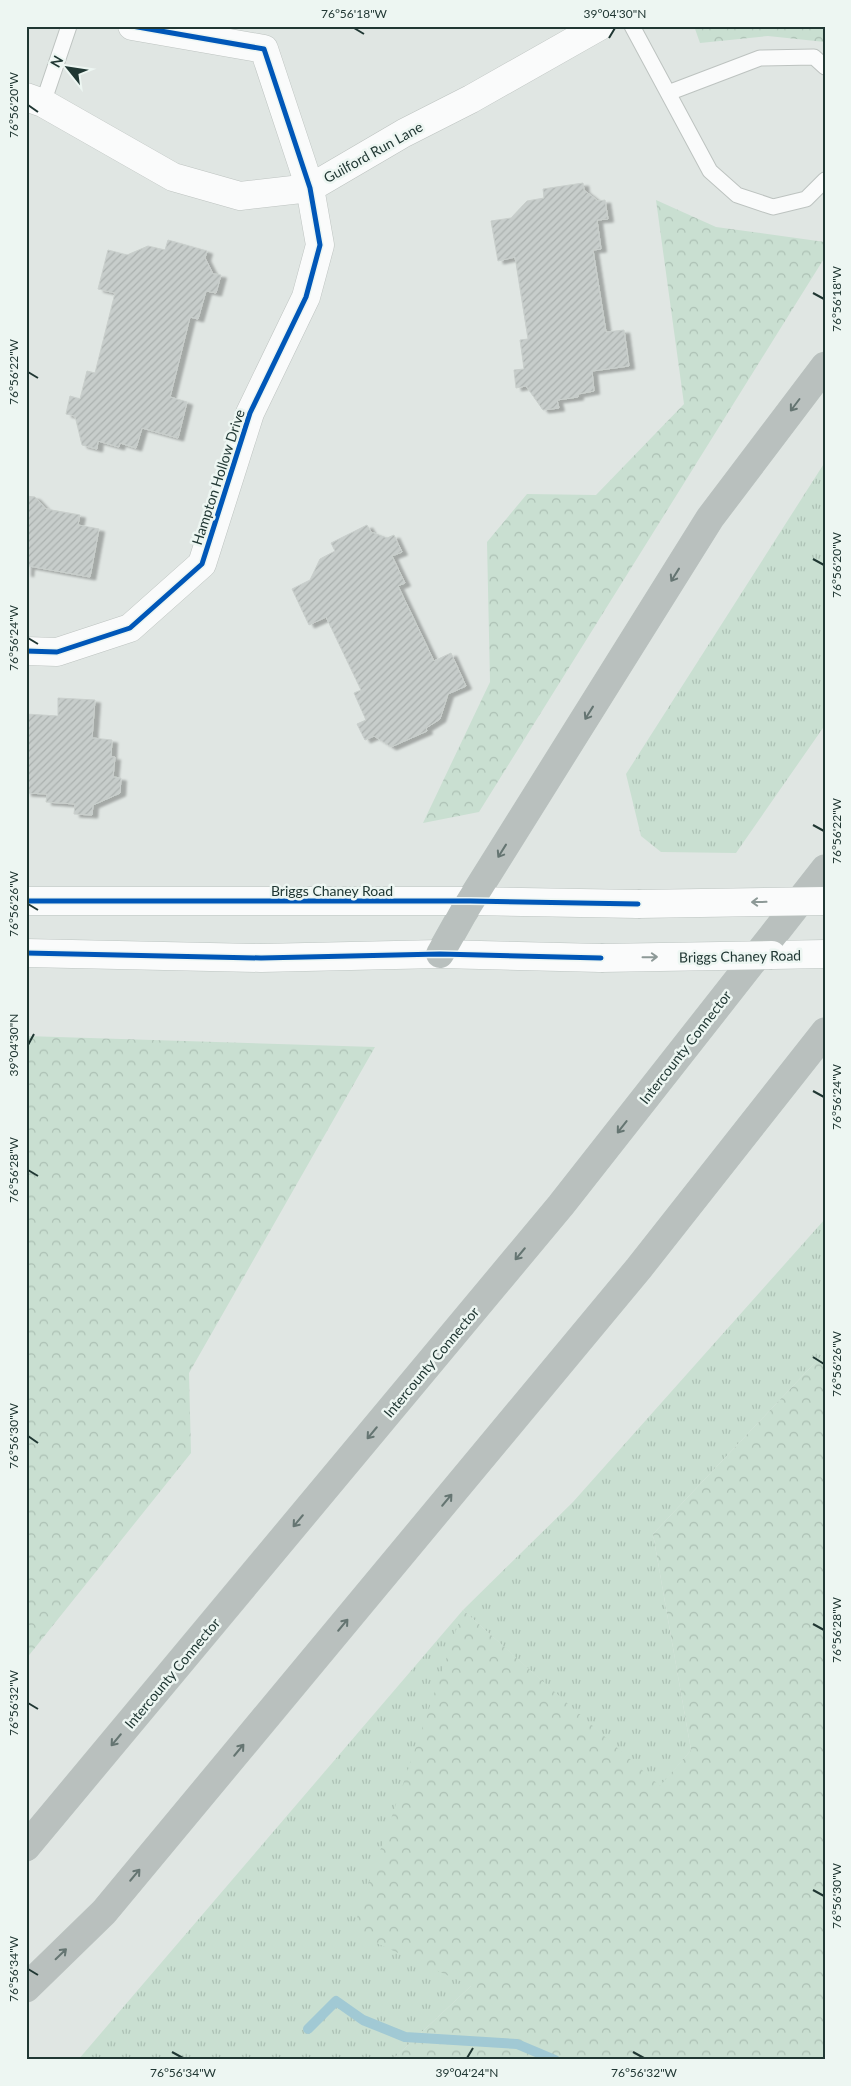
<svg xmlns="http://www.w3.org/2000/svg" width="851" height="2086" font-family="Lato,sans-serif">
<defs>
<pattern id="grass-tufts" width="24" height="20" patternUnits="userSpaceOnUse" patternTransform="scale(1.25)"><rect width="24" height="20" fill="#c9dfd1"/><path d="M3 7l-1-3M5 7V3M7 7l1-3M15 17l-1-3M17 17v-4M19 17l1-3" fill="none" stroke="#acc0b4"/></pattern>
<pattern id="forest-crowns" width="20" height="18" patternUnits="userSpaceOnUse" patternTransform="scale(1.25)"><rect width="20" height="18" fill="#c9dfd1"/><path d="M2 6a3 3 0 1 1 6 0M12 15a3 3 0 1 1 6 0" fill="none" stroke="#acc0b4"/></pattern>
<pattern id="building-hatch" width="6" height="6" patternUnits="userSpaceOnUse" patternTransform="scale(1.25)"><rect width="6" height="6" fill="#c7cdcb"/><path d="M-1 1l2-2M0 6l6-6M5 7l2-2" fill="none" stroke="#abb1af"/></pattern>
<filter id="shadow"><feDropShadow dx="5.5" dy="3" stdDeviation="1" flood-color="#0004"/></filter>
</defs>
<rect width="100%" height="100%" fill="#e0e6e3"/>
<!-- grass -->
<path fill="url(#grass-tufts)" d="M825,462v263l-89,128 -75,-1 -20,-16 -15,-62z
M825,1219v133l-172,182 38,216 -31,37 -197,-177 8,376 -79,74h-314l385,-450 110,-108z"/>
<!-- forest -->
<path fill="url(#forest-crowns)" d="M694,26h131v16l-57,-6 -68,7z
M656,200l60,27 109,15v15l-346,555 -56,11 67,-141 -3,-140 40,-48 69,1 88,-91z
M26,1036l349,11 -186,326 2,80 -165,206z
M825,1352v708h-433l79,-74 -119,-54 111,-322 197,176 31,-36 -38,-216z"/>
<g fill="none" stroke-linecap="round" stroke-linejoin="round">
<!-- stream -->
<path stroke="#a1c9d4" stroke-width="10" d="M308,2029l28,-28 27,19 42,17 112,7 38,16"/>
</g>
<!-- building -->
<path fill="url(#building-hatch)" stroke="#c9cfcc" filter="url(#shadow)" d="M583,183l1,7 14,11 7,-1 3,19 -11,1 4,29 -8,1 13,82 18,-2 5,36 -37,5 2,20 -16,3v3l-21,3 2,8 -16,2 -17,-24 -10,2 -2,-18 10,-1 -4,-29 8,-1 -13,-82 -17,4 -7,-40 20,-3 16,-17 17,-3 -1,-9z
M168,240l39,11 -2,7 8,16 8,1 -5,18 -10,-2 -8,28 -8,-2 -20,80 17,5 -9,36 -36,-10 -6,20 -16,-5 -1,4 -21,-6 -1,8 -15,-4 -7,-29 -9,-2 4,-18 10,3 7,-28 8,2 20,-80 -17,-4 10,-39 19,5 21,-9 17,4z
M26,496l9,1 11,12 34,6 -2,10 21,4 -9,48 -61,-11 -1,8 -2,-1z
M367,525l4,7 16,6 7,-3 8,17 -10,4 13,27 -7,3 36,75 17,-8 15,33 -18,8 -8,25 -14,9 1,3 -36,16 -17,-11 -9,4 -8,-16 9,-4 -12,-27 7,-3 -35,-73 -17,8 -17,-36 18,-9 10,-21 15,-8 -4,-8z
M58,698l37,2 -3,38 20,2 -1,17h4l-2,20 8,1 -1,15 -27,12 -1,10 -18,-1 1,-10 -29,-2 1,-8 -21,-1v-79l32,2z"/>
<g fill="none" stroke-linecap="round" stroke-linejoin="round">
<defs>
<path id="service" d="M632,26l78,145 27,24 36,12 33,-8 19,-19
M668,93l92,-35 54,-1 11,10
M43,103l26,-77"/>
<path id="minor" d="M26,97l17,6 130,74 67,19 70,-8 94,-55 67,-34 129,-73
M26,651l31,1 73,-24 72,-64 48,-151 56,-116 14,-52 -10,-57 -46,-139 -132,-23"/>
<path id="secondary" d="M26,901h444l168,3
M26,953l235,5 179,-4 161,4
M772,955l53,-1"/>
<path id="motorway" d="M440,954l23,-41 247,-395 115,-152
M26,1847l535,-642 264,-336
M26,1988l78,-76 535,-644 186,-236"/>
</defs>
<!-- service casing -->
<use href="#service" stroke="#bdc3c0" stroke-width="17"/>
<!-- minor casing -->
<use href="#minor" stroke="#bdc3c0" stroke-width="29"/>
<!-- secondary casing -->
<use href="#secondary" stroke="#bcc4c1" stroke-width="29"/>
<!-- motorway casing -->
<use href="#motorway" stroke="#bbc3c0" stroke-width="29"/>
<!-- service -->
<use href="#service" stroke="#fafbfb" stroke-width="15"/>
<!-- minor -->
<use href="#minor" stroke="#fafbfb" stroke-width="28"/>
<!-- secondary -->
<use href="#secondary" stroke="#fafbfb" stroke-width="28"/>
<!-- motorway -->
<use href="#motorway" stroke="#b9c0be" stroke-width="28"/>
<defs>
<path id="secondary-bridge" d="M638,904l187,-3
M601,958l171,-3"/>
</defs>
<!-- secondary-bridge casing -->
<use href="#secondary-bridge" stroke="#bcc4c1" stroke-width="29" stroke-linecap="butt"/>
<!-- secondary-bridge -->
<use href="#secondary-bridge" stroke="#fafbfb" stroke-width="28"/>
<defs>
<path id="cycleway" d="M26,651l31,1 73,-24 72,-64 48,-151 56,-116 14,-52 -10,-57 -46,-139 -132,-23
M26,901h444l168,3
M26,953l235,5 179,-4 161,4"/>
</defs>
<!-- cycleway casing -->
<use href="#cycleway" stroke="#edf6f2" stroke-width="8"/>
<!-- cycleway -->
<use href="#cycleway" stroke="#0057b8" stroke-width="5"/>
</g>
<!-- one-way arrows -->
<defs><path id="oneway-shaft" d="M-6 0H5M1.5-3L5.5 0L1.5 3" fill="none" stroke-width="1.6" stroke-linecap="round" stroke-linejoin="round" transform="scale(1.25)"/></defs>
<g stroke="#657572">
<use href="#oneway-shaft" transform="translate(795 405) rotate(127)"/>
<use href="#oneway-shaft" transform="translate(675 575) rotate(122)"/>
<use href="#oneway-shaft" transform="translate(589 713) rotate(122)"/>
<use href="#oneway-shaft" transform="translate(502 851) rotate(122)"/>
<use href="#oneway-shaft" transform="translate(622 1127) rotate(128)"/>
<use href="#oneway-shaft" transform="translate(520 1254) rotate(130)"/>
<use href="#oneway-shaft" transform="translate(372 1433) rotate(130)"/>
<use href="#oneway-shaft" transform="translate(447 1500) rotate(-50)"/>
<use href="#oneway-shaft" transform="translate(298 1521) rotate(130)"/>
<use href="#oneway-shaft" transform="translate(343 1625) rotate(-50)"/>
<use href="#oneway-shaft" transform="translate(116 1740) rotate(130)"/>
<use href="#oneway-shaft" transform="translate(239 1750) rotate(-50)"/>
<use href="#oneway-shaft" transform="translate(135 1875) rotate(-50)"/>
<use href="#oneway-shaft" transform="translate(61 1954) rotate(-44)"/>
</g>
<g stroke="#8d9997">
<use href="#oneway-shaft" transform="translate(759 902) rotate(179)"/>
<use href="#oneway-shaft" transform="translate(650 957) rotate(-1)"/>
</g>
<!-- ticks -->
<path fill="none" stroke="#203733" stroke-width="2" d="M354,28l10,6M609,38l6,-10M28,105l10,7M813,293l11,6M28,372l10,6M813,559l11,6M28,638l10,6M813,825l11,6M28,904l10,6M28,1045l6,-11M813,1091l11,6M28,1170l10,6M813,1357l11,7M28,1436l10,7M813,1624l11,6M28,1703l10,6M813,1890l11,6M28,1969l10,6M172,2052l11,6M633,2052l11,6M467,2058l6,-10"/>
<g text-anchor="middle" dominant-baseline="central" stroke-width="5" stroke-linejoin="round" paint-order="stroke">
<!-- street labels -->
<g font-size="14" fill="#203733" stroke="#edf6f2">
<text transform="translate(373 152) rotate(-29)">Guilford Run Lane</text>
<text transform="translate(218 477) rotate(-72)">Hampton Hollow Drive</text>
<text x="332" y="890">Briggs Chaney Road</text>
<text transform="translate(740 956) rotate(-1)">Briggs Chaney Road</text>
<text transform="translate(685 1047) rotate(-52)">Intercounty Connector</text>
<text transform="translate(431 1362) rotate(-50)">Intercounty Connector</text>
<text transform="translate(172 1673) rotate(-50)">Intercounty Connector</text>
</g>
</g>
<!-- border -->
<rect width="851" height="2086" fill="none" stroke="#edf6f2" stroke-width="55"/>
<!-- north arrow -->
<g transform="translate(68 68) rotate(300)" stroke="#edf6f2" stroke-width="4" paint-order="stroke">
<path d="M0-4L9 19L0 12L-9 19Z" fill="#203733"/>
<text y="-8" font-size="14" font-weight="bold" text-anchor="middle" fill="#203733">N</text>
</g>
<rect x="28" y="28" width="796" height="2030" fill="none" stroke="#203733" stroke-width="2"/>
<g font-size="12" text-anchor="middle" fill="#203733">
<text x="354" y="18">76°56'18"W</text>
<text x="615" y="18">39°04'30"N</text>
<text transform="translate(14 105) rotate(-90)" y="4">76°56'20"W</text>
<text transform="translate(837 299) rotate(-90)" y="4">76°56'18"W</text>
<text transform="translate(14 372) rotate(-90)" y="4">76°56'22"W</text>
<text transform="translate(837 565) rotate(-90)" y="4">76°56'20"W</text>
<text transform="translate(14 638) rotate(-90)" y="4">76°56'24"W</text>
<text transform="translate(837 831) rotate(-90)" y="4">76°56'22"W</text>
<text transform="translate(14 904) rotate(-90)" y="4">76°56'26"W</text>
<text transform="translate(14 1045) rotate(-90)" y="4">39°04'30"N</text>
<text transform="translate(837 1097) rotate(-90)" y="4">76°56'24"W</text>
<text transform="translate(14 1170) rotate(-90)" y="4">76°56'28"W</text>
<text transform="translate(837 1364) rotate(-90)" y="4">76°56'26"W</text>
<text transform="translate(14 1436) rotate(-90)" y="4">76°56'30"W</text>
<text transform="translate(837 1630) rotate(-90)" y="4">76°56'28"W</text>
<text transform="translate(14 1703) rotate(-90)" y="4">76°56'32"W</text>
<text transform="translate(837 1896) rotate(-90)" y="4">76°56'30"W</text>
<text transform="translate(14 1969) rotate(-90)" y="4">76°56'34"W</text>
<text x="183" y="2077">76°56'34"W</text>
<text x="467" y="2077">39°04'24"N</text>
<text x="644" y="2077">76°56'32"W</text>
</g>
</svg>
